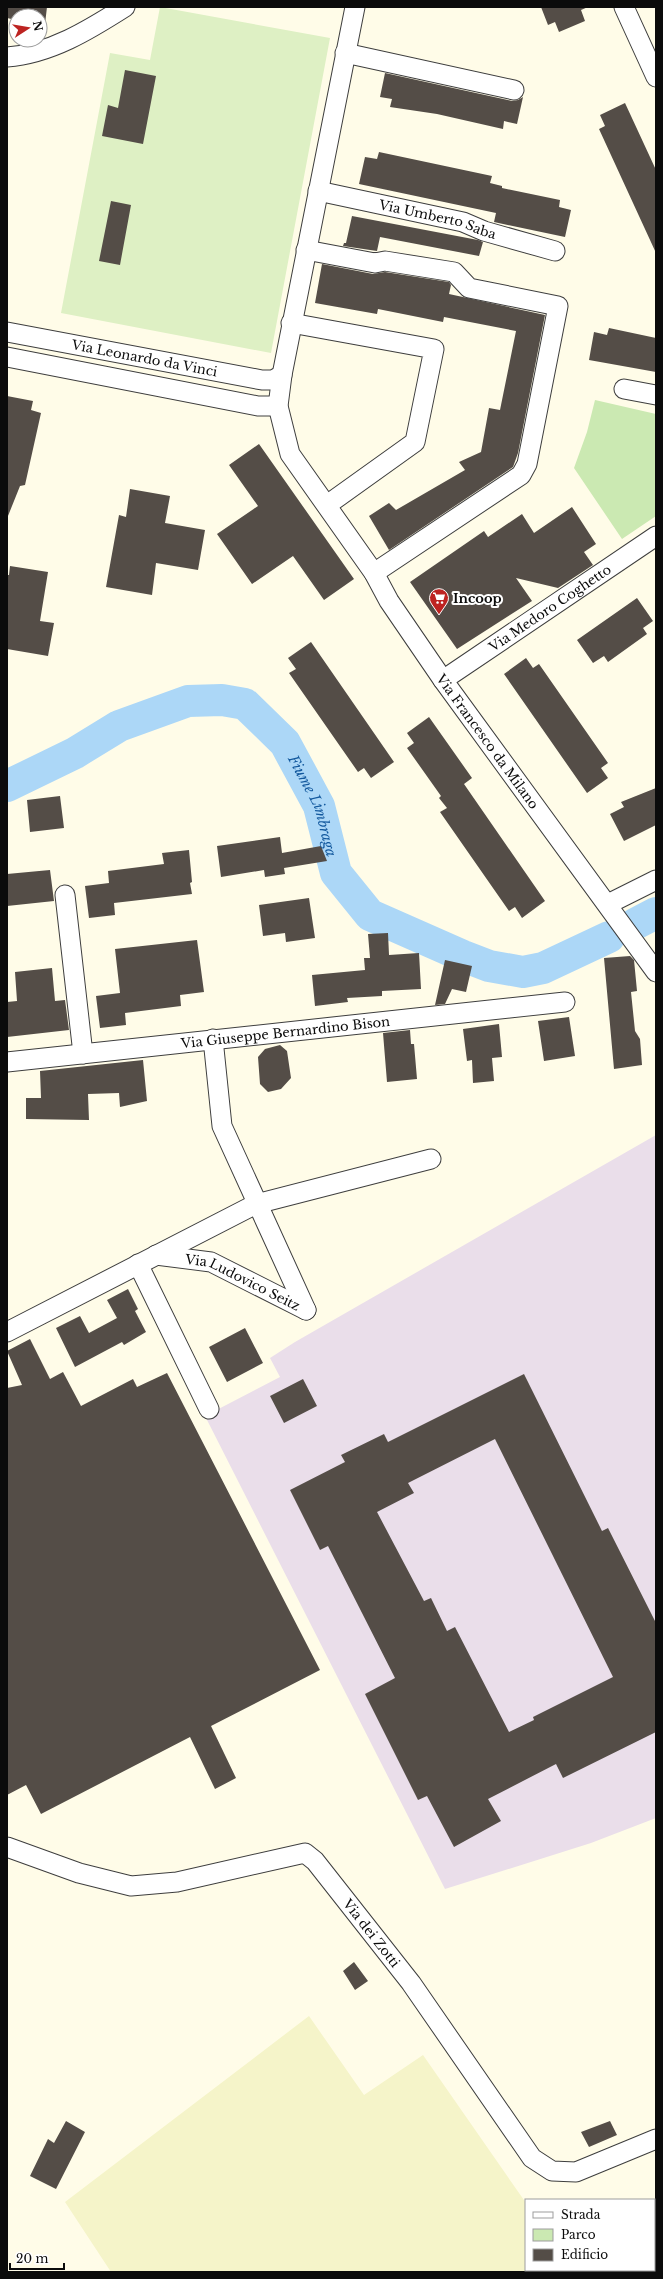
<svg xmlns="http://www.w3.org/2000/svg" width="663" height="2279" font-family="'Libre Baskerville',serif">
<rect width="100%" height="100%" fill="#fffce8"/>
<!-- industrial -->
<path fill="#eadeea" d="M656,1135v683l-65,25 -146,46 -240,-473 75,-39 -10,-19 25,-16z"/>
<!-- farmland -->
<path fill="#f5f4c9" d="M309,2016l55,79 59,-40 103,148v67h47l1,2h-463l-46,-70z"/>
<!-- green -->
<path fill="#cbe9b2" d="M595,400l61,14v102l-34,23 -48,-71 13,-36z"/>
<!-- pitch -->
<path fill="#def0c4" d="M160,7l170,31 -59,315 -210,-40 49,-260 40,7z"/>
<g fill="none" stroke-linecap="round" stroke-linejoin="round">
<!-- river -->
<g stroke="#acd7f7" stroke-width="32">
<path id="s1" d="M7,786l68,-33 44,-27 69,-25 34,-1 23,4 40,39 34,63 17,67 34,42 93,41 26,10 34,6 20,-4 66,-31"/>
<path d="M635,924l21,-11"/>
</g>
</g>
<!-- building -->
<path fill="#544d47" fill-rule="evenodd" d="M7,7h40l-2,17 -5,-1v-7h-24v4l-9,-2z
M541,7h47l-7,3 4,11 -26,11 -4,-10 -7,3z
M125,70l31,6 -13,68 -41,-8 6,-31 10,3z
M385,73l127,28 6,-1 5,-3 -6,27 -13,-3 -1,8 -66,-15 -47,-7 2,-8 -12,-2z
M625,103l31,67v83l-57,-124 6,-3 -5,-11z
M379,152l113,24 -2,7 12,3v2l58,12 -1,7 12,3 -6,27 -71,-15 2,-9 -137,-29 6,-27 12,2z
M111,201l20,4 -11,60 -21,-4z
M352,216l126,24 5,2 -4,14 -99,-19 -3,14 -34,-5 1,-3h2z
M322,264l51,10 12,-2 64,10 2,3 -2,9 96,21 -27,138 -5,14 -124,83 -20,-34 20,-13 7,7 69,-40 -6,-8 22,-10 8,-44 11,2 16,-79 -72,-14 -1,5 -65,-13 -1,5 -62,-11z
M609,328l47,10v34l-67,-12 5,-28 13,3z
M7,396l26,5 -2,9 10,3 -16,72 -5,1 -12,30z
M259,444l95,135 -30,21 -31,-44 -41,28 -35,-50 41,-28 -29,-41z
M130,489l40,7 -5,27 40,7 -7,40 -42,-7 -4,32 -46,-8 13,-72 7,2z
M572,507l24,37 -12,8 9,13 -35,23 -42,-10 16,23 -75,48 -47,-67 74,-51 4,6 34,-23 12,19z
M10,566l38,6 -8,49 14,2 -6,33 -41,-7v-74h2z
M637,598l16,23 -10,7 4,6 -39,28 -4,-6 -11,7 -16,-23z
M311,642l83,120 -23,16 -7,-10 -6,4 -69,-99 7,-4 -8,-11z
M526,658l7,10 6,-4 69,99 -7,5 7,10 -21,15 -83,-119z
M429,717l43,61 -8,6 81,117 -23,17 -7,-11 -6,4 -69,-99 7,-4 -8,-10 2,-2 -34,-48 7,-5 -7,-10z
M656,788v37l-32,16 -14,-27 14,-7 -3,-5z
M60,796l4,32 -34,4 -3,-32z
M280,837l2,16 39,-7 6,15 -43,7 1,6 -20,3 -1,-7 -43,7 -4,-31z
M189,850l3,32 -2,1 2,11 -78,9 1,12 -26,3 -4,-32 24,-3 -1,-12 56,-7 -2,-11z
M50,870l4,31 -47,5v-32z
M309,898l6,40 -29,4 -1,-9 -22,3 -4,-31z
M388,933l1,22 30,-2 2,36 -39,2v5l-35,2 1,4 -33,4 -3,-31 53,-5 -1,-12h6l-2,-24z
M197,940l7,52 -24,3 1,11 -56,7 1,12 -26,3 -4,-32 24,-3 -5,-44z
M630,956l4,4 3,31 -6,1 4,39 5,8 2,26 -28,4 -10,-111z
M445,960l27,6 -6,26 -14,-3 -7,15 -10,1z
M52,968l3,33 10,-1 4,30 -62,7v-35l10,-1 -2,-29z
M569,1017l6,39 -31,5 -6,-40z
M499,1024l3,33 -10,1 2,23 -21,2 -1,-23 -5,1 -4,-32z
M410,1030l1,14h3l3,35 -30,3 -4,-49z
M280,1045l7,6 4,27 -10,11 -13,3 -8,-8 -2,-27 7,-8z
M143,1060l4,41 -27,6 -1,-14 -31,1 1,26 -63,-1v-21h15l-1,-27z
M128,1289l10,20 -3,2 11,21 -22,13 -2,-3 -47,25 -19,-39 24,-12 9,17 28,-15 -10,-18z
M245,1328l18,35 -36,19 -18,-35z
M30,1339l20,40 13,-7 18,34 52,-27 4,8 30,-14 153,297 -109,56 25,52 -21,11 -25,-52 -149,77 -15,-29 -19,10v-407l15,-3 -15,-34z
M524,1374l78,157 6,-3 48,95v109l-93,46 -7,-14 -68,35 13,22 -47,26 -27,-51 -9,4 -53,-106 30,-16 -67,-132 -8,4 -30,-60 55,-28 -4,-7 43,-21 4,8zM495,1439l118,238 -80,40 1,3 -25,12 -54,-105 -8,4 -16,-33 -7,3 -47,-89 37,-19 -6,-10z
M303,1379l14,27 -33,17 -14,-27z
M354,1962l14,19 -13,9 -12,-19z
M66,2121l19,11 -29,57 -26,-13 18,-37 6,4z
M610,2121l7,14 -28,12 -8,-15z"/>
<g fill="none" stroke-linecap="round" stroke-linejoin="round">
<defs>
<g id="minor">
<path id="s2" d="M355,7l-73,368 -4,31 12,48 84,119 15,28 54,79 213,292"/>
<path d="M624,7l32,70"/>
<path d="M345,53l169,37"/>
<path d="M7,57c43,-3 82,-27 118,-50"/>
<path id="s3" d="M318,191l145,31 21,9 71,20"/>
<path d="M306,250l69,13 10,-2 69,11 15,16 89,18 -31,158 -6,11 -147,98"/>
<path d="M291,323l143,26 -19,93 -88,63"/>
<path id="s4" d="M7,332l255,48h11l9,-5"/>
<path d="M7,357l251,49h20"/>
<path d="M624,389l32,6"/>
<path id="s5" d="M443,680l213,-144"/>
<path d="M65,895l18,159"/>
<path d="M608,904l48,-24"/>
<path d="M213,1039l9,87 84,184"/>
<path id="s6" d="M7,1062l558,-60"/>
<path id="s7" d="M156,1255l55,7 95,48"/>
<path d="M138,1264l71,145"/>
<path d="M7,1332l249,-128 175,-45"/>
<path id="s8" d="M7,1847l72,26 52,13 46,-4 128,-29 10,8 96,122 121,175 20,13 24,1 80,-33"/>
</g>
</defs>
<!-- minor casing -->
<use href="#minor" stroke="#3e3e3e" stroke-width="21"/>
<!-- minor -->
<use href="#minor" stroke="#fff" stroke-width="19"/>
</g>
<!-- icons -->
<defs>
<symbol id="supermarket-pin" viewBox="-11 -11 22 30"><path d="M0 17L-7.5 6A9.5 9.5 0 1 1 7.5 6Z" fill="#bd2321" stroke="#fff"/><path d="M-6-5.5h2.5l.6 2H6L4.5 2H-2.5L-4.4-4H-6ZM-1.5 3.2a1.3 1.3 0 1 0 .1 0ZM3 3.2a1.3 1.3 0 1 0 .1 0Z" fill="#fff"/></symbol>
</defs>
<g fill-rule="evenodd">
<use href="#supermarket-pin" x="428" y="587" width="22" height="30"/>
</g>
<g text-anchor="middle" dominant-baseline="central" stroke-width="4" stroke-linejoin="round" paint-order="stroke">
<!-- street labels -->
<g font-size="13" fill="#0b0b0b" stroke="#fff">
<text stroke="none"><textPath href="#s3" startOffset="123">Via Umberto Saba</textPath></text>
<text stroke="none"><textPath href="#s4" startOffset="140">Via Leonardo da Vinci</textPath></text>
<text stroke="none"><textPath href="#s5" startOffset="129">Via Medoro Coghetto</textPath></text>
<text stroke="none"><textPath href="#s2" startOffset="805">Via Francesco da Milano</textPath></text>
<text stroke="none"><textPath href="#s6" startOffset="280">Via Giuseppe Bernardino Bison</textPath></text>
<text stroke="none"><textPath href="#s7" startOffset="92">Via Ludovico Seitz</textPath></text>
<text stroke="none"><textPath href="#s8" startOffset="412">Via dei Zotti</textPath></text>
</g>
<!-- poi labels -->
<g font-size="13" font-weight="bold" fill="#0b0b0b" stroke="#fff" text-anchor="start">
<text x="453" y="598">Incoop</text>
</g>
<!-- water labels -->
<g font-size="14" font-style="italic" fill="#13599e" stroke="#fff">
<text stroke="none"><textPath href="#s1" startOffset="383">Fiume Limbraga</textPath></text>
</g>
</g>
<!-- border -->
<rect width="663" height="2279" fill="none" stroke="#0b0b0b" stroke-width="16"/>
<!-- legend -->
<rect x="525" y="2199" width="130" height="72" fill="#ffffff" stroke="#9d9d9d"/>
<rect x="533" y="2212" width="20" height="6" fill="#ffffff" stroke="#9d9d9d"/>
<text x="561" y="2219" font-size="12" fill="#0b0b0b">Strada</text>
<rect x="533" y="2229" width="20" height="12" fill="#cbe9b2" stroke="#9d9d9d"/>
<text x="561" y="2239" font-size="12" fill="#0b0b0b">Parco</text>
<rect x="533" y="2249" width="20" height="12" fill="#544d47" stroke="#9d9d9d"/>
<text x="561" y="2259" font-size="12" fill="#0b0b0b">Edificio</text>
<!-- north arrow -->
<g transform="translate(28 28) rotate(78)"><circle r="19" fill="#ffffff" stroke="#9d9d9d"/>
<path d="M0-3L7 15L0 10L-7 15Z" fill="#bd2321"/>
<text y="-6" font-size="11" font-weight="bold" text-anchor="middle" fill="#0b0b0b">N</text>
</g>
<!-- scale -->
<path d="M10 2263v6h54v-6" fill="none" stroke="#0b0b0b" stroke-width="2"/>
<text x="16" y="2263" font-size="12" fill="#0b0b0b" stroke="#ffffff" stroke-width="3" paint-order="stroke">20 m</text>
</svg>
